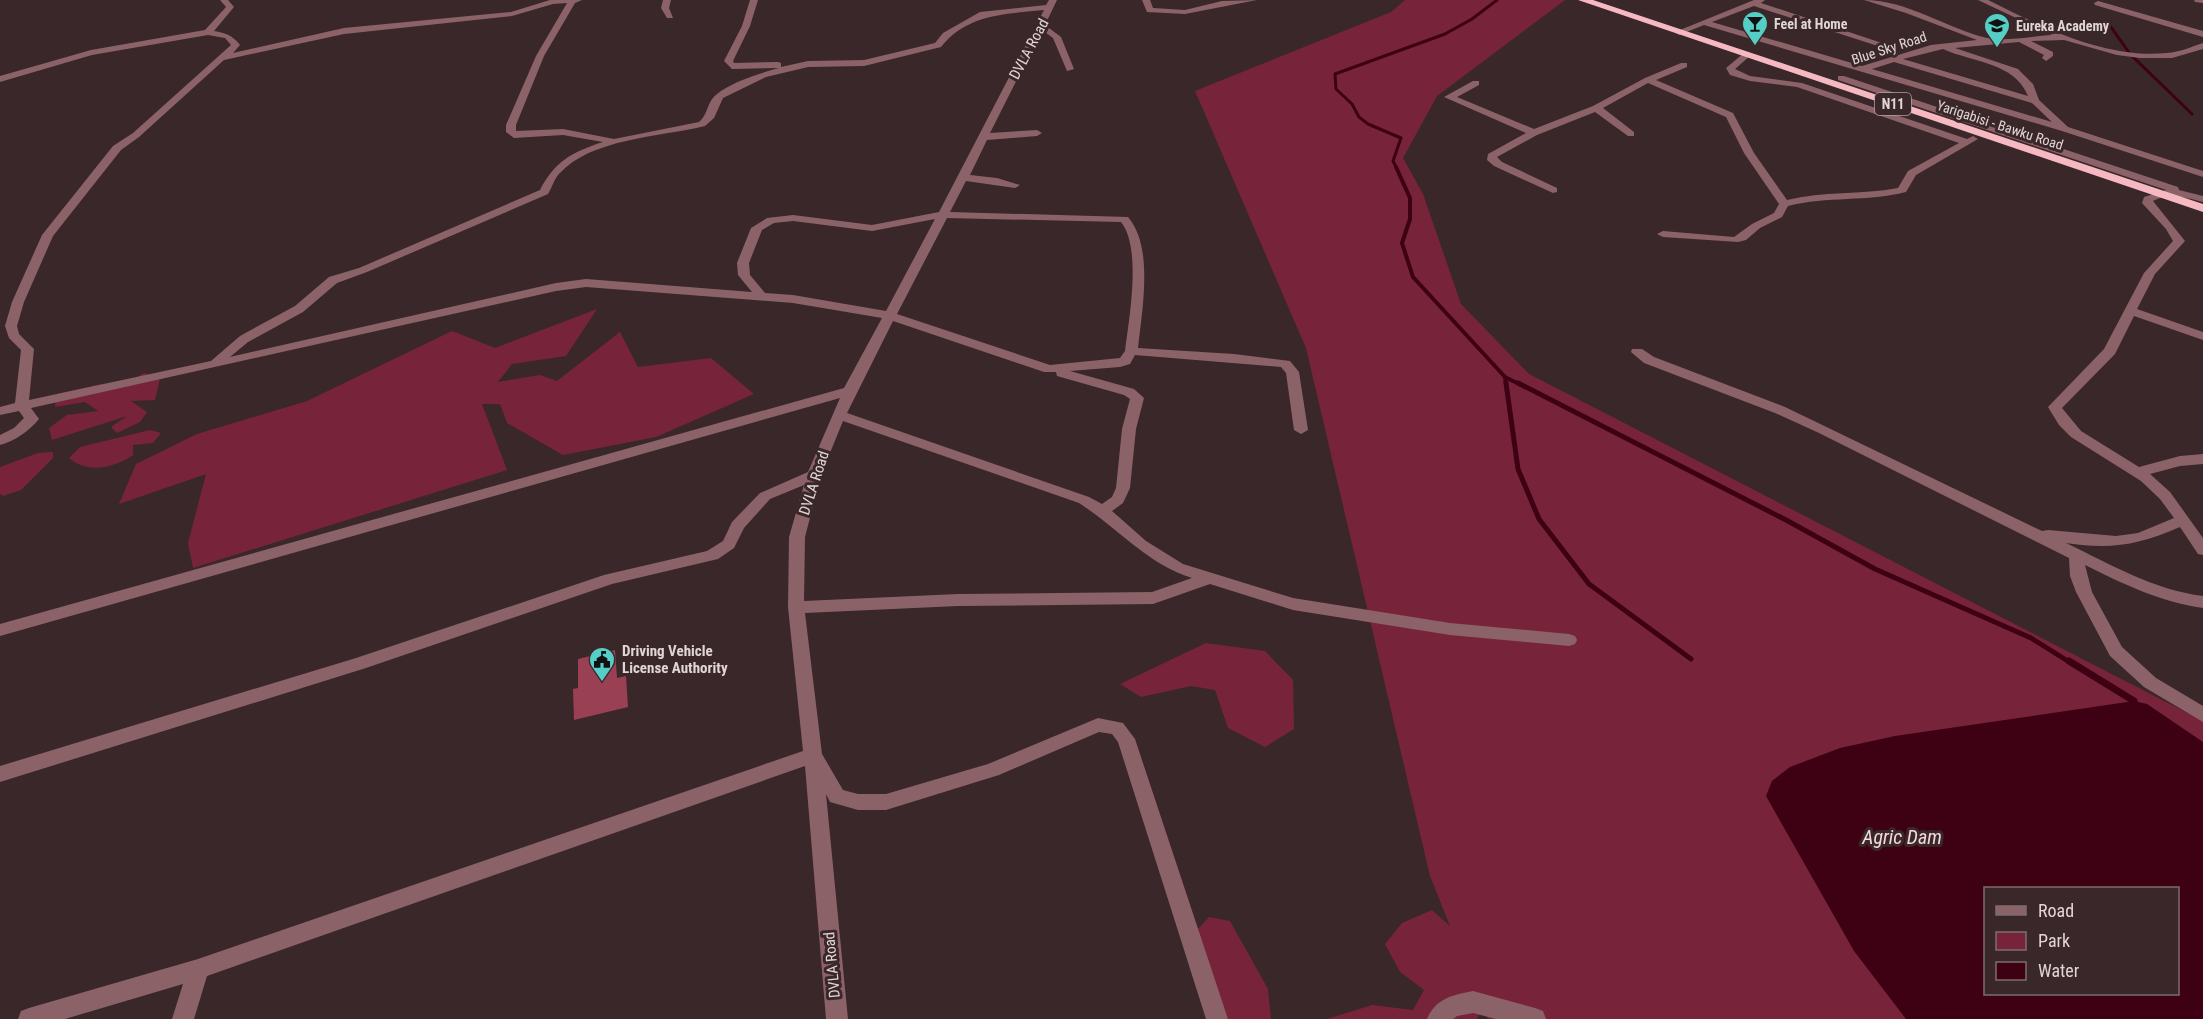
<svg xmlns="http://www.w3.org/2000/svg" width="2203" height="1019" font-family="'Roboto Condensed',sans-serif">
<rect width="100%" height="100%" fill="#3a272a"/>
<!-- green -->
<path fill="#77243a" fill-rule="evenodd" d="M1405,0h160l-128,96 -34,62 20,36 38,110 68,70 674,347v298h-715l-5,-11 -6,11h-150l45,-14 41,5 11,-20 -24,-18 -15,-28 17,-21 30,-13 18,16 -20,-50 -124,-528 -111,-257 196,-79zM1986,888h192v106h-192z
M597,309l-31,47 -54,8 -14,18 42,-7 17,6 63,-49 18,35 73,-9 43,36 -98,43 -93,18 -56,-32 -7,-19h-18l25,66 -314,98 -5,-25 18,-69 -87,30 17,-40 61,-30 110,-33 145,-70 43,17z
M144,373l16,5 -5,22 -24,1 16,11 -7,10 -23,11 -6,-6 16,-11 -75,24 -3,-12 18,-13 31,-4 -13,-9 -30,5 1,-13 45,-10 20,2z
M150,430l11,3 -8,10 -20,2v10c-18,13 -46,19 -64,3l11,-11z
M53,452v6l-32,32 -18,6 -3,-2v-27l38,-14z
M1206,643l59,8 28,29 1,49 -29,18 -37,-19 -13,-38 -24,-4 -50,11 -21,-13z
M1209,917l21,4 38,68 3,30h-43l-31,-89z"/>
<!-- water -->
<path fill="#3e0013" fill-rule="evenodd" d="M2134,701l13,3 56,38v277h-297l-52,-68 -88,-155 6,-15 18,-14 50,-19 55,-12zM2178,888v106h-192v-106z"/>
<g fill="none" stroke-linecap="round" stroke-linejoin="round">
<!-- stream-far3 -->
<path stroke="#3e0013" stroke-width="3" d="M2111,27l19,27 62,60
M1397,169l-4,-8 8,-23 -33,-14 -9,-7 -7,-13 -16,-15 -1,-15 110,-40 27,-15 25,-19"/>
<!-- stream-far2 -->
<path stroke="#3e0013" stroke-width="4" d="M1396,167l14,31v21l-8,24 11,34 92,100 16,8
M1505,377l1,8"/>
<!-- stream-far1 -->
<path stroke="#3e0013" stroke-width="5" d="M1506,383l12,86 21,50 50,65 102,75
M1518,383l268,137 89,49 156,69 40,25"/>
<!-- stream -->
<path stroke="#3e0013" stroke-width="7" d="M2069,661l65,40"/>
</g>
<!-- building -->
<path fill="#9a4054" d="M615,650l2,28 9,-2 2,31 -54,13 -1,-31 5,-1v-29z"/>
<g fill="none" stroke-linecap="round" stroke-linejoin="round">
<!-- minor -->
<path fill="#8c6269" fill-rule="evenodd" d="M220,0h8l6,7 -20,24c12,2 18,4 26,14l-7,8 111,-25 167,-16 39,-12h32l-7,3 -31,53 -28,69v6l47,-2 51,10 85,-17c9,-7 8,-21 18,-28 14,-12 44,-21 62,-26l-47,1 -8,-8 18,-35 8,-26h8l-8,26 -17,35 1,2 44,-1 3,1v4l27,-6 56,-1 71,-17 8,-10 37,-21 66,-7 3,-5h8l-12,25 16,12 13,32 -7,2 -14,-33 -11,-8 -52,103 47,-3 5,3 -5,3 -50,4 -17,35 27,3 23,7 -5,3 -49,-7 -16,31 178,5c26,30 14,93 10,131l96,6 56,7 9,11 9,58 -7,4 -7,-4 -8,-57 -5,-6 -146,-12 -5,9 -10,3 -50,4 64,18 10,9 -8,31 -6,59 -7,15 -11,8 34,30 37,23 110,34 157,25 119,11 6,2 2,4 -2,4 -6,2 -119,-11 -157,-25 -83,-26 -57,20 -195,2 -153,7 17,141 21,36 15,4h28l102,-30 110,-46 25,5 12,16 93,280h-22l-88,-277 -6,-8 -13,-2 -100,43 -113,35h-28l-28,-8 -4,-8 22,225h-22l-21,-253 -598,210 -13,43h-22l11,-35 -118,35h-47l3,-8 8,-3 169,-49 605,-208 -15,-144 1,-70 15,-52 -34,14 -26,29 -10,20 -16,11 -106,25 -246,84 -366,114v-16l356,-108 248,-83 103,-24 16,-10 9,-19 28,-29 48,-21 32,-74 -840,238v-12l844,-236 38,-70 -89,-15 -207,-16 -30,4 -525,117 8,11c-10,12 -24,22 -39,26v-10l14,-7 10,-10 -5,-7 -19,4v-8l15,-4 6,-53 -12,-12 -4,-12 7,-24 30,-67 71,-89 20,-13 98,-88 -6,-7 -17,-3 -116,20 -92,27v-6l91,-26 114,-20 21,-23zM567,3l-31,53 -30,69v7l8,6 49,-3 40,7c-31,10 -48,19 -63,48l-181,78 -30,9 -34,29 -55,30 -29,25 -182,39 5,-51 -15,-15 -2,-8 7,-24 29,-66 68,-86 18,-13 85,-77 120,-26 168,-18 41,-12zM1044,10l-105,202 -67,13 -79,-10 -26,3 -16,10 -14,35 1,12 14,17 -166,-13 -30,4 -326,74 18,-15 55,-30 34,-29 30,-11 181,-78c4,-6 6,-15 11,-20 32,-36 102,-37 146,-48l9,-8 9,-20 43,-21 42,-10 56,-1 77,-19c26,-33 65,-33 103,-37zM947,218l174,4c21,26 8,97 4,129l-5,7 -70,7 -153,-51zM935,219l-49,92 -93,-16 -28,-2 -15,-18 -1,-12 13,-33 12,-7 19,-2 79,10zM893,321l151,51h12l1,4 67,19 6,4 -8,30 -6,59 -4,9 -10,7 -13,-7 -242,-84zM843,421l236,82c39,25 68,61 113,75l-40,14 -194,2 -154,7 1,-64 16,-62z
M663,0h8l-2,8 4,10h-6l-6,-10z
M1142,0h8l3,8 32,2 37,-9 35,-1 -72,14 -38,-2z
M1754,0h11l-4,3 127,42 -7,2 -127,-41 -42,16 150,44 69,-21 46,-5 -71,-27 -42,-13c44,0 81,28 123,38 17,4 47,-2 65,-3l-74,-35h10c54,27 117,59 179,53 13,-1 24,-6 36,-10v6l-31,9h-32l-23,-3 -53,-15 -33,1 22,11v4l-7,5 -4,-3 2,-3 -25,-13 -64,6 63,21 15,15 6,16 29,27 135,44v6l-141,-46 -358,-106 -25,10 -4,-3zM1943,49c31,14 71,13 85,47l-125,-37zM1894,62l138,41 20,19 -180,-53z
M2194,0h9v3l-8,-1z
M2098,1l105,30v6l-108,-32 -1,-2z
M1744,53l7,2 -16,14 15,7 52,7 165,56 6,-3 5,3 -62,36 -10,17c-39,10 -79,4 -118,14l-6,11 -22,11 -14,12 -8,2 -75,-5 -6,-3 6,-3 71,6 18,-13 22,-11 5,-9 -35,-51 -18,-36 -78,-34 -45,25 31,24v4h-6l-33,-24 -58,23 -40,22 5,5 55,26v4l-4,1 -59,-27 -7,-6 1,-6 38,-21 -82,-36 29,-16h6v4l-22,12 77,32 59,-23 52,-28 36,-15h6v4l-31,13 77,33 21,40 33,47c36,-9 74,-5 111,-12l10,-17 51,-28 -162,-56 -47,-6 -20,-6 -4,-7z
M1838,76h6l334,111 1,3 24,6v6c-17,-4 -33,-10 -50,-1l32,40 -30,33 -18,35 66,23v8l-69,-24 -19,38 -53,54 19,23 58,36 41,-11 23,-2v10l-23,2 -30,8 20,18 33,46v17l-5,-1 -18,-27c-42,18 -69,23 -114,16 44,21 88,47 137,53v12c-42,-6 -80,-24 -118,-43l7,27 30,55 34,31 47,28v16l-59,-35 -34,-31 -34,-64 -6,-16 -1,-18 -250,-125 -44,-20 -131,-50 -13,-11 1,-3h10l12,8 131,50 257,124 6,-1 68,6 22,-3 36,-15 -14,-19 -19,-18 -70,-44 -12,-12 -11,-18 56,-58 40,-76 29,-32 -7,-12 -24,-26 2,-6 22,-7 -328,-110z
M1473,991l62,17 8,3 3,8h-50l-23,-6 -16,3 -4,3h-26c9,-21 26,-24 46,-28z"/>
<!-- highway -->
<path fill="#f6b8c1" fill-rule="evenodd" d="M1578,0h15l610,204v8z"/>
</g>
<!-- icons -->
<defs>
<symbol id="bar-pin" viewBox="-11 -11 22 30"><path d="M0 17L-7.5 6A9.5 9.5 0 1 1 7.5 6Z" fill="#55cec5" stroke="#3a272a"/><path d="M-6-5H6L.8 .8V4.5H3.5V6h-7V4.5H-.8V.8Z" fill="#111"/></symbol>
<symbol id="school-pin" viewBox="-11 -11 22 30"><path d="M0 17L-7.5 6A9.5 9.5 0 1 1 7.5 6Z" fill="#55cec5" stroke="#3a272a"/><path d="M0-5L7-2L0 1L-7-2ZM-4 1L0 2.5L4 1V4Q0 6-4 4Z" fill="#111"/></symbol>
<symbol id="civic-pin" viewBox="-11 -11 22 30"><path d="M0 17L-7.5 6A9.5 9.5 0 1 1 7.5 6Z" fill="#55cec5" stroke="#3a272a"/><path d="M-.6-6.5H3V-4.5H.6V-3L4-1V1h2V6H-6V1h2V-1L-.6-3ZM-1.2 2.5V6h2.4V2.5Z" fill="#111"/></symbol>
</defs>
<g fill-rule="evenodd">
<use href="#bar-pin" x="1740" y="9" width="30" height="40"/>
<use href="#school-pin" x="1982" y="11" width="30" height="40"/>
<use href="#civic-pin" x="587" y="645" width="30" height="40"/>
</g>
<g text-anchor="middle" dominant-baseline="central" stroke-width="6" stroke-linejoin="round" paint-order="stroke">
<!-- far-poi labels -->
<g font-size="14" font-weight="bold" fill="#e1d5d6" stroke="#3a272a" text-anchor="start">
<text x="1774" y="24">Feel at Home</text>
<text x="2016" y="26">Eureka Academy</text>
</g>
<!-- far-street labels -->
<g font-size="14" fill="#e1d5d6" stroke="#3a272a">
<text transform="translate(1889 48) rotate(-18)">Blue Sky Road</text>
<text transform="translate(2000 125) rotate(18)">Yarigabisi - Bawku Road</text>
</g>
<!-- shield labels -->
<rect fill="#3a272a" stroke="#afa1a2" stroke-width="1.5" x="1875" y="93" width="36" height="22" rx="4.5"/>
<g font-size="14" font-weight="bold" fill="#e1d5d6">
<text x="1893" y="104">N11</text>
</g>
<!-- street labels -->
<g font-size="15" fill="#e1d5d6" stroke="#3a272a">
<text transform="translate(1029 49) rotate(-62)">DVLA Road</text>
<text transform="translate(814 483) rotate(-72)">DVLA Road</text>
<text transform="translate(832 965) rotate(-95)">DVLA Road</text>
</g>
<!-- poi labels -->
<g font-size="15" font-weight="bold" fill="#e1d5d6" stroke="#3a272a" text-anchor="start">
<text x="622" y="651">Driving Vehicle<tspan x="622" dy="17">License Authority</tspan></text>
</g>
<!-- near-water labels -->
<g font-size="20" font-style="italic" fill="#f3d8db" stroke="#3a272a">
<text x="1902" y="837">Agric Dam</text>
</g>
</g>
<!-- legend -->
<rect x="1984" y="887" width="195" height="108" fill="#3a272a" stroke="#7d6d6f" stroke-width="1.5"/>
<rect x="1996" y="906" width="30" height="9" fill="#8c6269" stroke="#7d6d6f" stroke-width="1.5"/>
<text x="2038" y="917" font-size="18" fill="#e1d5d6">Road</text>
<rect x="1996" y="932" width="30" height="18" fill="#77243a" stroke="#7d6d6f" stroke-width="1.5"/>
<text x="2038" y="947" font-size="18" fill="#e1d5d6">Park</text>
<rect x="1996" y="962" width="30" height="18" fill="#3e0013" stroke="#7d6d6f" stroke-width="1.5"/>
<text x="2038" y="977" font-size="18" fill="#e1d5d6">Water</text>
</svg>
